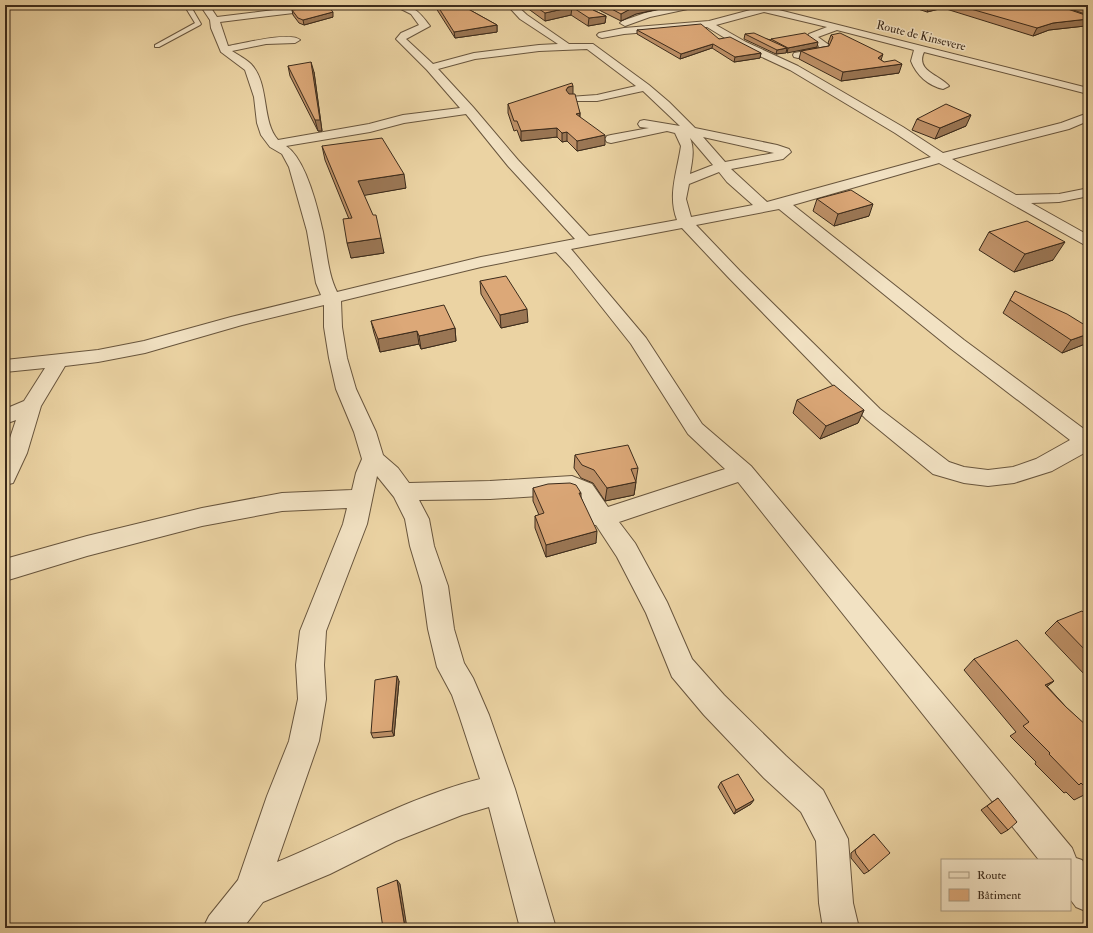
<svg xmlns="http://www.w3.org/2000/svg" width="1093" height="933" font-family="'IM FELL Double Pica',serif">
<rect width="100%" height="100%" fill="#ebd3a3"/>
<filter id="stains"><feTurbulence type="fractalNoise" baseFrequency=".005" numOctaves="4"/><feColorMatrix values="0 0 0 0 .2 0 0 0 0 .09 0 0 0 0 .02 0 0 0 .5 -.17"/></filter>
<radialGradient id="worn" r=".72"><stop offset=".6" stop-color="#630" stop-opacity="0"/><stop offset="1" stop-color="#630" stop-opacity=".3"/></radialGradient>
<g fill="none" stroke-linecap="round" stroke-linejoin="round">
<defs>
<path id="lane" d="M184,5h6l11,19 -1,1 -41,22h-4v-2l40,-22z"/>
<path id="street" d="M5,5h14l-1,2 -13,2z
M200,5h9l8,12 97,-12h25l-4,3 -115,14 8,24c13,-2 63,-15 72,-6l-5,3 -29,1 -34,7c6,4 14,8 19,13 19,20 10,57 27,76l91,-16 34,-9 57,-7 -33,-38 -31,-31 5,-6 18,-8 -8,-11 -18,-9c20,0 25,5 37,21l-24,13 27,25 41,-11 65,-8 19,-1 -38,-25 -13,-14h9l11,10 42,29h24l56,41 20,17 26,26 82,17 12,4 2,3 -8,7 -52,10 36,33 164,-45 -36,-24 -105,-63 -52,-24 -31,-19 -83,7 -22,4 -3,-1 -2,-2 2,-2 25,-5 85,-7 45,-12 -8,-2 -1,-2h22l4,3 317,80v6l-164,-42c-9,19 16,23 25,34l-6,3c-14,-3 -27,-14 -32,-28l3,-11 -77,-20 -19,7 11,8 -3,8 -28,5 -4,-1 -1,-2 1,-2 24,-4 1,-3 -12,-8 2,-4 18,-7 -63,-15 -48,13 30,17 52,24 105,61 40,26 118,-30 27,-10v8l-19,8 -117,30 64,36 43,-1 25,-5 4,1v6l-4,1 -25,5 -28,1 57,32v11l-5,-2 -144,-81 -146,42 171,135 124,92v19l-36,20 -38,12 -26,3 -24,-3 -31,-9 -67,-55 -138,-142 -46,-49 -111,21 75,89 56,86 49,42 281,334 40,48 4,10 6,2 6,8v44l-12,-5 -6,-8v-39h-31l-301,-378 -119,40 16,21 32,59 25,57 32,36 62,61 37,34 25,49 5,64 6,25h-36l-4,-25 -3,-62 -15,-29 -37,-34 -60,-63 -32,-38 -26,-64 -29,-56 -21,-32h-2l-18,-29 -6,-2 -80,5 -71,1 10,19 5,27 14,40 6,43 10,34 9,15 16,37 26,74 41,139h-36l-31,-121 -27,8 -66,26 -66,33 -67,28 -20,26h-40l6,-12 29,-36 29,-84 22,-55 9,-42 -2,-34 4,-34 43,-107 4,-16 -65,3 -80,15 -115,30 -82,25v-22l82,-23 115,-28 80,-15 70,-3 4,-17 6,-14 -8,-27 -18,-43 -7,-31 -5,-31v-22l-82,20 -97,28 -47,9 -33,4 -24,40 -14,47 -14,30 -8,2v-32l11,-33 -11,4v-15l19,-8 21,-33 -40,4v-12l93,-10 46,-9 87,-24 90,-22 -5,-12 -9,-52 -18,-64 -7,-13 -12,-7 -9,-12 -4,-12 -3,-26 -9,-27 -24,-18 -10,-24 -1,-8zM587,49l49,37 -39,9 -28,2 -2,2 2,2h28l46,-10 37,35 -36,-6 -4,1 -2,3 2,3 9,1 -38,7 -4,1 -2,3 2,3 4,1 56,-12 8,2 6,13 -1,6c-4,23 -12,45 -3,68l-88,16 -71,-76 -45,-53 -35,-38 37,-10 64,-8zM466,114l42,52 67,73 -94,18 -144,35c-9,-18 -10,-40 -14,-60 -5,-23 -17,-73 -37,-86l84,-14 34,-9zM703,137l71,16 -49,9zM690,138l23,27 -23,9c2,-13 5,-24 0,-36zM719,172l8,10 26,23 -62,12 -5,-18 3,-15zM779,209l171,139 120,92 -34,19 -23,8 -25,3 -24,-3 -15,-5 -69,-53 -140,-138 -44,-46zM556,252l14,15 61,77 57,90 37,35 -117,38 -16,-23 -20,-8 -82,5 -81,2 -11,-15 -15,-13 -7,-23 -20,-43 -9,-31 -5,-31 -1,-26 140,-34zM377,476l17,21 11,22 5,27 12,40 6,43 9,38 15,28 7,20 21,64c-71,18 -135,55 -203,83l42,-121 7,-42 -2,-34 2,-34 41,-107z
M682,5h16l-1,2 -47,10 -25,9 -5,-3 2,-2 23,-8z"/>
</defs>
<!-- lane casing -->
<use href="#lane" stroke="#68553d" stroke-width="2"/>
<!-- street casing -->
<use href="#street" stroke="#68553d" stroke-width="2"/>
<!-- lane -->
<use href="#lane" fill="#f2e2c3" fill-rule="evenodd"/>
<!-- street -->
<use href="#street" fill="#f2e2c3" fill-rule="evenodd"/>
</g>
<!-- wall -->
<path fill="#bd9067" stroke="#3c2b1b" d="M434,5h27l36,20v7l-42,6z
M523,5h65l5,5 13,6 -1,7 -17,3 -17,-11 -26,6z
M593,5h80v1l-37,8 -15,7 -20,-10z
M906,5h150l32,11v11l-3,-1 -36,4 -16,6 -90,-28 -16,4z
M1059,5h29v10z
M292,10l41,7 -29,8 -5,-2 -6,-8z
M637,30l82,9 42,14 -1,5 -26,4 -22,-14 -32,11 -43,-25z
M745,34l26,6v-1l46,8 -41,7 -32,-15z
M831,35l50,25 18,13 -58,8 -42,-22 2,-8 28,-5v-2l-1,-1z
M288,66l26,6 8,59h-4l-28,-55z
M573,94l7,19v4l25,28 -28,6 -10,-10 -5,1 -5,-5 -36,4 -4,-11 -3,1 -6,-18v-9z
M917,119l49,7 -31,13 -23,-9z
M322,146l84,42 -42,7 20,58 -33,5 -2,-39 -24,-59z
M817,199l52,17 -35,10 -21,-15z
M989,232l64,28 -39,12 -35,-22z
M480,281l48,41 -27,6 -20,-34z
M1015,291l70,53 -23,9 -59,-40z
M371,321l84,7 1,13 -35,8 -2,-5 -39,8 -6,-19z
M797,400l67,10 -6,13 -38,16 -27,-26z
M575,455l63,13 -2,13 -2,14 -29,6 -12,-18 -12,-5 -7,-10z
M533,488l48,5v4l15,46 -50,14 -11,-29v-12l4,-1 -6,-14z
M1088,617v58l-2,1 -41,-43 12,-12z
M974,659l80,22 -7,5 19,21 20,19 2,-1v68l-14,7 -8,-8 -2,1 -29,-29 1,-2 -26,-26 6,-4 -52,-62z
M399,681l-5,55 -21,2 -2,-5z
M721,782l30,22 -17,10 -16,-27z
M998,798l10,32 -7,4 -20,-24z
M874,834l-5,37 -5,3 -13,-16v-5z"/>
<!-- shaded-wall -->
<path fill="#9a7654" stroke="#3c2b1b" d="M288,5h19l-19,2z
M643,5h30v1l-37,8 -15,7v-7l15,-8z
M929,5h15l-1,3 -16,4z
M572,7l-1,8 -26,6v-8z
M333,12v5l-29,8 -1,-5z
M606,16l-1,7 -17,3 1,-8z
M1088,19v1l-3,6 -36,4 -16,6 4,-8 16,-5z
M497,25v7l-42,6 -1,-6z
M818,42l-1,5 -30,6 1,-5z
M713,44l-1,4 -32,11 1,-5z
M787,48l-1,5 -10,1 1,-4z
M761,53l-1,5 -26,4 1,-5z
M883,54l-3,9 -2,-5z
M311,62l3,10 8,59h-4l-3,-11z
M902,64l-3,9 -58,8 2,-9z
M573,86v9l-5,1 -2,-6 2,-3z
M580,113l-1,9 -3,-8z
M971,115l-5,11 -31,13 5,-11z
M557,128v9l-36,4v-10z
M567,132v9l-5,1v-9z
M605,135v10l-28,6v-10z
M404,174l2,14 -45,8 -3,-15z
M873,204l-4,12 -35,10 4,-12z
M381,238l3,15 -33,5 -4,-15z
M1065,242l-12,18 -39,12 11,-18z
M527,309l1,13 -27,6 -1,-13z
M455,328l1,13 -35,8 -2,-13z
M417,331l2,13 -39,8 -2,-13z
M1088,334v7l-3,3 -23,9 9,-13z
M864,410l-6,13 -38,16 6,-13z
M636,482l-2,13 -29,6 2,-13z
M597,531l-1,12 -50,14v-12z
M397,676l2,5 -5,55 -2,-5z
M1054,681l-14,11 5,-7z
M754,800l-3,4 -17,10 2,-4z
M397,880l3,4 7,44h-2z"/>
<!-- building -->
<path fill="#dca878" stroke="#3c2b1b" d="M437,5h24l36,20 -43,7z
M533,5h55l5,5 13,6 -17,2 -17,-11 -27,6z
M604,5h39l-7,1 -15,8z
M957,5h99l32,11v3l-35,4 -16,5z
M1081,5h7v2z
M328,6l5,6 -30,8 -5,-2 -6,-8z
M701,24l18,15 11,-2 31,16 -26,4 -22,-13 -32,10 -44,-24z
M754,33l33,15 -10,2 -32,-16z
M805,33l13,9 -30,6 -17,-9z
M840,33l43,21 -5,4 6,4 11,-2 7,4 -59,8 -42,-21 28,-5 4,-9 -2,-2z
M311,62l9,58h-5l-27,-54z
M572,83l1,3 -5,1 -2,3 3,4h6l5,19 -4,1 29,21 -28,6 -10,-9 -5,1 -5,-5 -36,3 -4,-10h-3l-6,-17z
M946,104l25,11 -31,13 -23,-9z
M382,138l22,36 -46,7 15,34h3l5,23 -34,5 -4,-24 9,-1 -30,-72z
M851,190l22,14 -35,10 -21,-15z
M1027,221l38,21 -40,12 -36,-22z
M506,276l21,33 -27,6 -20,-34z
M1015,291l52,23 21,13v7l-17,6 -61,-40z
M444,305l11,23 -36,8 -2,-5 -39,8 -7,-18z
M834,385l30,25 -38,16 -29,-26z
M628,445l10,23 -7,1 5,13 -29,6 -13,-18 -12,-5 -7,-10z
M570,483l6,2 5,8h-2l18,38 -51,14 -11,-29 9,-3 -11,-25 15,-4z
M1082,611l6,6v36l-31,-32z
M1017,640l37,41 -9,4 21,22 21,19 1,-1v65l-7,-7 -2,2 -30,-31 1,-1 -27,-27 6,-4 -55,-63z
M397,676l-5,55 -21,2 4,-53z
M738,774l16,26 -18,10 -15,-28z
M998,798l19,24 -9,8 -21,-24z
M874,834l16,19 -21,18 -13,-17 -1,-4z
M397,880l8,48h-22l-6,-40z"/>
<g text-anchor="middle" dominant-baseline="central" stroke-width="3" stroke-linejoin="round" paint-order="stroke">
<!-- far-street labels -->
<g font-size="12" fill="#3c2b1b" stroke="#f2e2c3">
<text transform="translate(921 36) rotate(14)">Route de Kinsevere</text>
</g>
</g>
<!-- margin -->
<rect width="1093" height="933" fill="none" stroke="#ebd3a3" stroke-width="20"/>
<rect x="6" y="6" width="1081" height="921" fill="none" stroke="#3c2b1b" stroke-width="2"/>
<rect x="10" y="10" width="1073" height="913" fill="none" stroke="#3c2b1b"/>
<!-- legend -->
<rect x="941" y="859" width="130" height="52" fill="#f2e2c3" stroke="#a99980"/>
<rect x="949" y="872" width="20" height="6" fill="#f2e2c3" stroke="#a99980"/>
<text x="977" y="879" font-size="12" fill="#3c2b1b">Route</text>
<rect x="949" y="889" width="20" height="12" fill="#dca878" stroke="#a99980"/>
<text x="977" y="899" font-size="12" fill="#3c2b1b">Bâtiment</text>
<rect width="100%" height="100%" filter="url(#stains)"/>
<rect width="100%" height="100%" fill="url(#worn)"/>
</svg>
